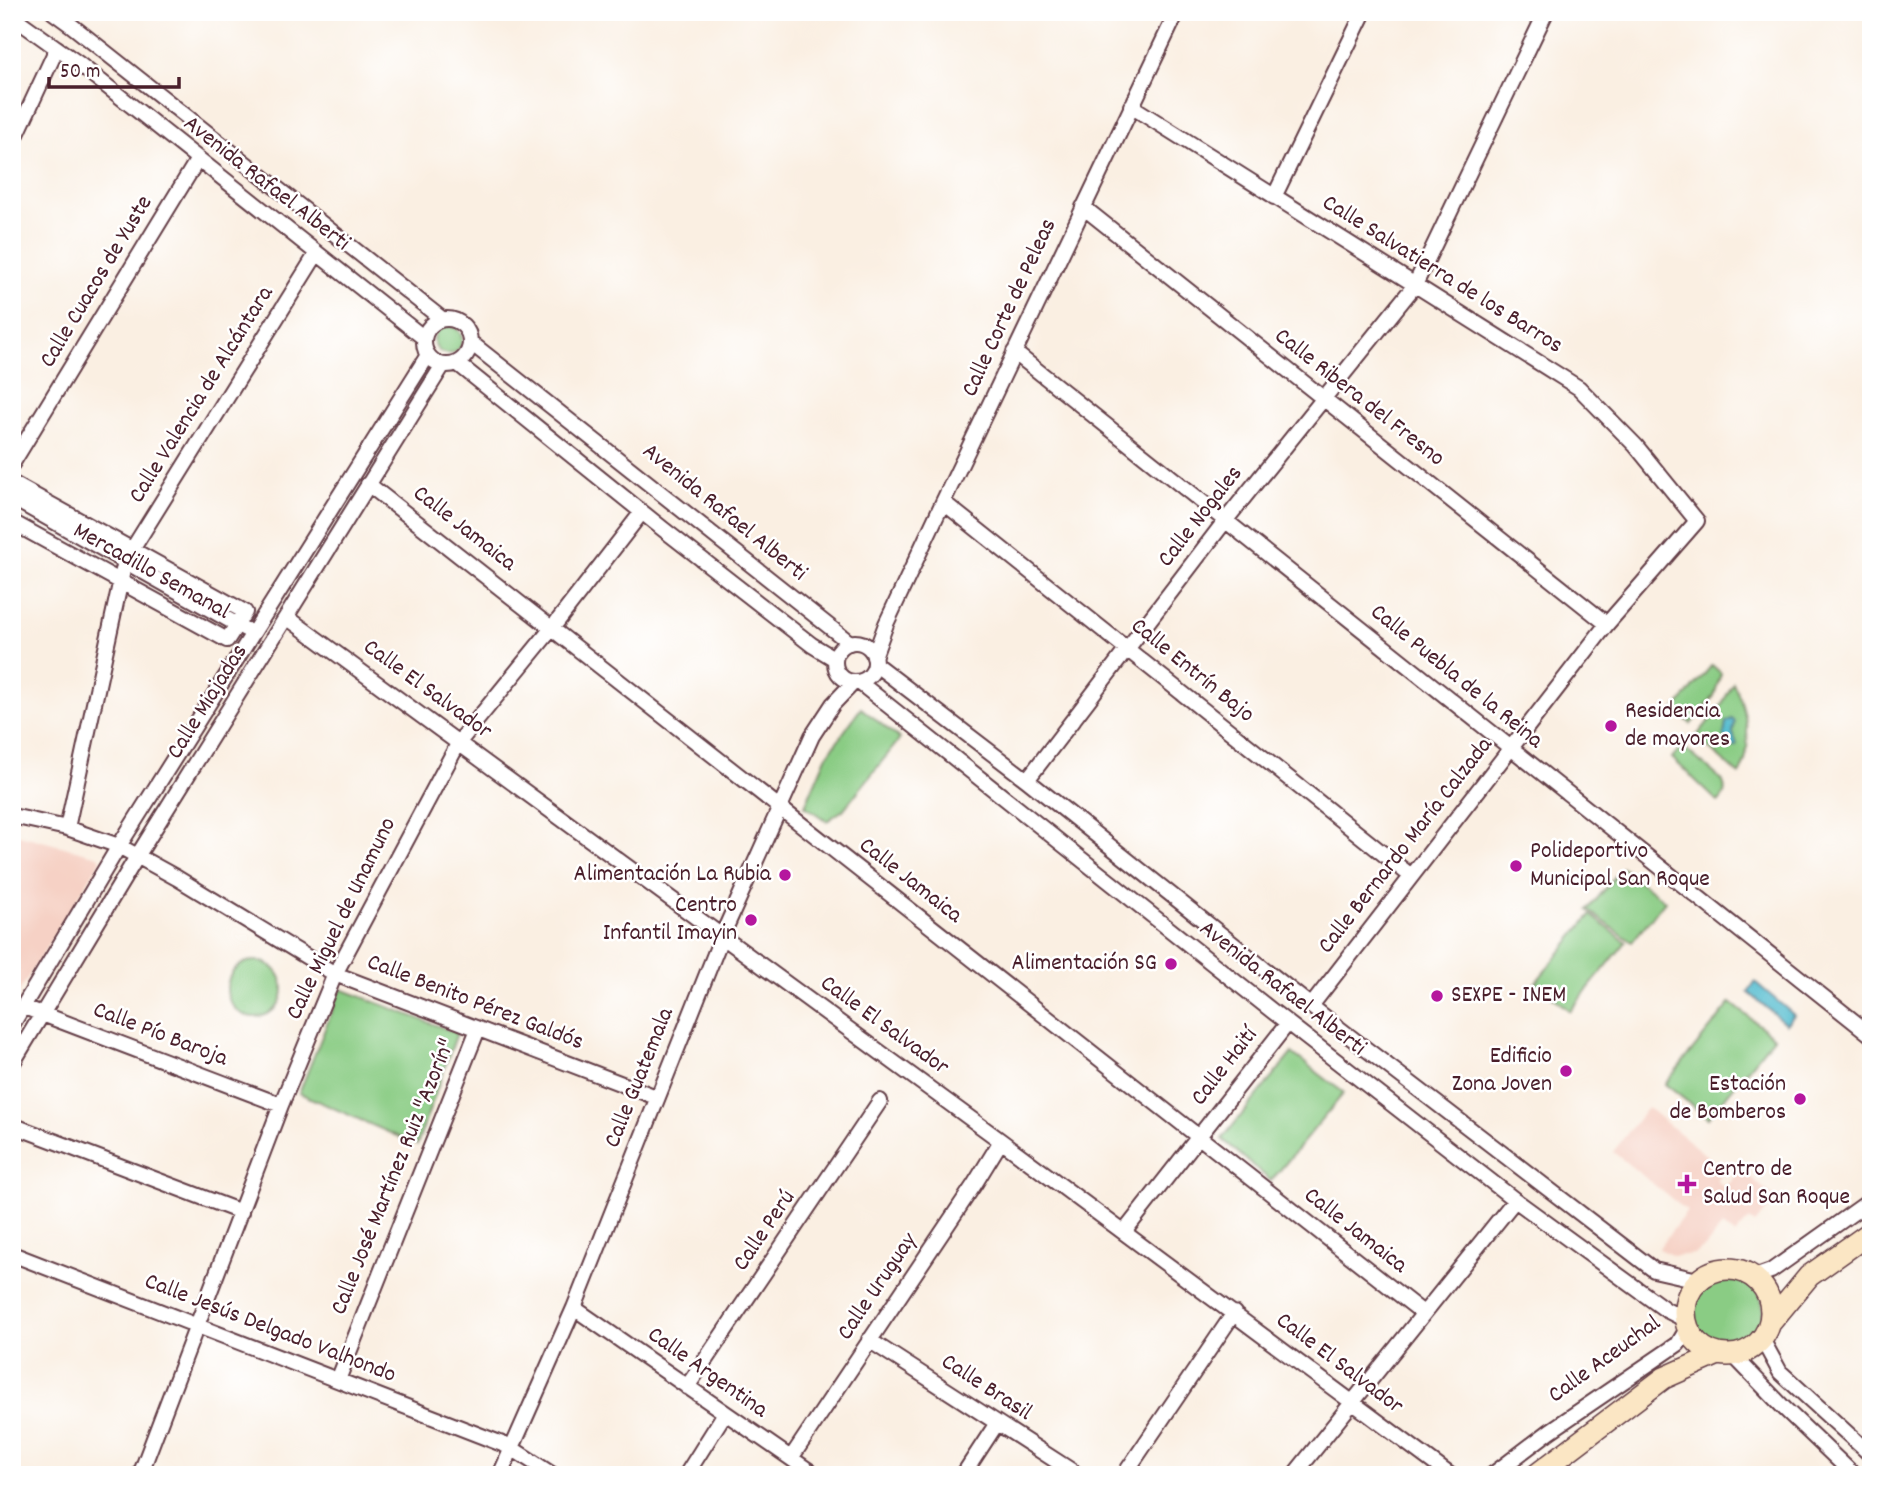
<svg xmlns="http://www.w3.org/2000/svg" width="1883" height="1487" font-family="Dekko,sans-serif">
<rect width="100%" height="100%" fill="#fff"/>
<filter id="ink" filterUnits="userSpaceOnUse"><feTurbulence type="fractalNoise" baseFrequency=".0143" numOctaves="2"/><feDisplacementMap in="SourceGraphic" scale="14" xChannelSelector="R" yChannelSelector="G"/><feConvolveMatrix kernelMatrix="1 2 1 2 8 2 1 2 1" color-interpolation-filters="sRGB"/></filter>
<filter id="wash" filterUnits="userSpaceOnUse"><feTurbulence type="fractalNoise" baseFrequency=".00686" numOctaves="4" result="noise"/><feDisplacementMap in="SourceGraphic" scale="28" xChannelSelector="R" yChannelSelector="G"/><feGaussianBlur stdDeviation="1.57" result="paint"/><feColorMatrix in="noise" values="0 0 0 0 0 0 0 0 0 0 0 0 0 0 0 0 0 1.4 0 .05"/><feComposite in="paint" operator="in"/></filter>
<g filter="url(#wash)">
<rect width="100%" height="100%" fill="#faefe2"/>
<!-- built -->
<path fill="#f6d1c5" d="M12,833l86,23 3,4 -89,143z
M1647,1107l77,63 -8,10 9,8 16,-18 36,29 -22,25 -6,-5 -14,16 -13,-9 -17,21 -11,7 -20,2 -16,-7 29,-38 -74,-59z"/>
<!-- green -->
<path fill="#8acc84" stroke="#6a7658" stroke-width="2" d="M434 340a14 14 0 1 1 28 0a14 14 0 1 1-28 0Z
M1712,665l9,8 -7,23 -23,28 -16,-14z
M1733,683c14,25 21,67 6,92l-43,-38 25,-31z
M861,708l39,31 -57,71 -16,11 -22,-15 21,-49z
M1682,746l40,34c5,9 3,16 -4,22l-46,-44z
M1622,868l43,33 -33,41 -44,-32z
M1591,915l35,27 -56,69 -35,-28z
M227 989a28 28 0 1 1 56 0a28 28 0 1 1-56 0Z
M341,989l116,44 -40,112 -118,-52z
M1731,1003l43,34 -66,81 -43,-34z
M1292,1053l52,40 -73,88 -49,-42z
M1691 1310a36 36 0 1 1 72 0a36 36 0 1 1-72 0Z"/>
<!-- water -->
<path fill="#52bccf" stroke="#4e6e7d" stroke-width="2" d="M1732,719l3,2 -2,12 4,12 -3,2 -5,-3 -5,-9 2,-13z
M1755,982l39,33 -8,9 -38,-32z"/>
</g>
<g filter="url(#ink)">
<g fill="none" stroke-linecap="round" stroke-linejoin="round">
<defs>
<path id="street" d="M53,12l18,13 371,294
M12,16l67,48 345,274
M1131,106l448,282 57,58 61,75 -90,103 -296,382
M12,145l45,-97
M1274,197l90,-185
M1083,207l524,417
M424 342a23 23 0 1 1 46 0a23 23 0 1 1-46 0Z
M470,342l380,301
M1014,352l857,683
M457,363l206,166 149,116 23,14
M12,464l186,-305
M12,483l233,129 -18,28 -215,-118
M368,484l1055,829
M12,498l233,131
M943,502l468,374
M288,618l713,523 449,334
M835 662a20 20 0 1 1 40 0a20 20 0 1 1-40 0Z
M874,657l12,-33 57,-122 234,-490
M875,664l152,116 309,246 318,244 44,10
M860,683l411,327 244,190 151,110 18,9
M1027,780l198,-259 190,-236 131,-273
M12,816l55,12 52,18 58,32 158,96 321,123
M67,828l58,-267 192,-308
M24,1007l257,98
M12,1025l107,-179 309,-491
M12,1064l126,-209 305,-490
M12,1125l229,87
M1124,1232l164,-209
M12,1254l498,193 43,28
M1754,1277l17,-6 100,-71
M574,1308l241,167
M1762,1339l18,33 91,83
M869,1340l209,135
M1733,1355l52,54 69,66
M338,1380l140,-351
M687,1387l193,-286
M791,1458l183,-273 27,-44
M140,1475l141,-370 54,-131 124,-232 94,-115 89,-115
M500,1475l74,-167 148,-372 90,-200 21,-32 21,-22
M686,1475l39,-62
M963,1475l34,-52
M1124,1475l110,-162
M1294,1475l221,-275
M1492,1475l58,-44 128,-87 9,-15"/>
<path id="secondary" d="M1685 1312a43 43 0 1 1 86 0a43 43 0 1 1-86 0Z
M1770,1323l39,-47 62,-44
M1536,1475l128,-97 52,-23"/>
</defs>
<!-- street casing -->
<use href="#street" stroke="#643e46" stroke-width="18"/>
<!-- secondary casing -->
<use href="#secondary" stroke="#643e46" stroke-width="24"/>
<!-- street -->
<use href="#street" stroke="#fff" stroke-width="14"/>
<!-- secondary -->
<use href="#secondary" stroke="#fbe6c4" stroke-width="21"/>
</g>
</g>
<!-- markers -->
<g fill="#b5179e" stroke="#fff" stroke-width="2.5">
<circle cx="1611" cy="726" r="7"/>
<circle cx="1516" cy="866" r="7"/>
<circle cx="785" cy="875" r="7"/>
<circle cx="751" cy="920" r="7"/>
<circle cx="1171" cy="964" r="7"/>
<circle cx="1437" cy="996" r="7"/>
<circle cx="1566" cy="1071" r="7"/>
<circle cx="1800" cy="1099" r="7"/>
<path d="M1683.5 1173.5h7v7h7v7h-7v7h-7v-7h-7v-7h7z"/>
</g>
<g text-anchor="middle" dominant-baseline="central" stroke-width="5" stroke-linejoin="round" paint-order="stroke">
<!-- street labels -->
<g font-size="24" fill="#4a1f2b" stroke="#fff">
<text transform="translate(266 184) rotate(38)">Avenida Rafael Alberti</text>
<text transform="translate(1442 275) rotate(32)">Calle Salvatierra de los Barros</text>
<text transform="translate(97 282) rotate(-59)">Calle Cuacos de Yuste</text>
<text transform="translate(1010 308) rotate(-65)">Calle Corte de Peleas</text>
<text transform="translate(202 395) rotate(-58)">Calle Valencia de Alcántara</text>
<text transform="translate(1359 398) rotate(38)">Calle Ribera del Fresno</text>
<text transform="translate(724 513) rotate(39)">Avenida Rafael Alberti</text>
<text transform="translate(1201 517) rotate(-52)">Calle Nogales</text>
<text transform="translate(464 529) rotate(38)">Calle Jamaica</text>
<text transform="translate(151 572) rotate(29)">Mercadillo Semanal</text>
<text transform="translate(1192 671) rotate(39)">Calle Entrín Bajo</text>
<text transform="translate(1456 677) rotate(39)">Calle Puebla de la Reina</text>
<text transform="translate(427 690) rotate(36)">Calle El Salvador</text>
<text transform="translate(208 702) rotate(-58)">Calle Miajadas</text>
<text transform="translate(1406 846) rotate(-52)">Calle Bernardo María Calzada</text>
<text transform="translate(910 881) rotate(38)">Calle Jamaica</text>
<text transform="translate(342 919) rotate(-64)">Calle Miguel de Unamuno</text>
<text transform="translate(1282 989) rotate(38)">Avenida Rafael Alberti</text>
<text transform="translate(475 1003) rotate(21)">Calle Benito Pérez Galdós</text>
<text transform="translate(884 1026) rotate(36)">Calle El Salvador</text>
<text transform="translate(160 1035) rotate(21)">Calle Pío Baroja</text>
<text transform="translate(1225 1067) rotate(-52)">Calle Haití</text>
<text transform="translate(640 1078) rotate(-68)">Calle Guatemala</text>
<text transform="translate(394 1177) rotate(-68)">Calle José Martínez Ruiz "Azorín"</text>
<text transform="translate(765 1231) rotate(-56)">Calle Perú</text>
<text transform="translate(1355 1231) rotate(38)">Calle Jamaica</text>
<text transform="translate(878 1287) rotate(-56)">Calle Uruguay</text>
<text transform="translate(270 1329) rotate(21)">Calle Jesús Delgado Valhondo</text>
<text transform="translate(1605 1360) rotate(-36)">Calle Aceuchal</text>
<text transform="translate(1339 1364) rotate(37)">Calle El Salvador</text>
<text transform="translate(707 1373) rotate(35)">Calle Argentina</text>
<text transform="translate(986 1388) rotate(33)">Calle Brasil</text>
</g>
<!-- poi labels -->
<g font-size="24" fill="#4a1f2b" stroke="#fff" text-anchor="end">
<text x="1625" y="712" text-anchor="start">Residencia<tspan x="1625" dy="28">de mayores</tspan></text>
<text x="1530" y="852" text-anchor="start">Polideportivo<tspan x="1530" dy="28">Municipal San Roque</tspan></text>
<text x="771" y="875">Alimentación La Rubia</text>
<text x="737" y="906">Centro<tspan x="737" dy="28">Infantil Imayin</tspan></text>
<text x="1157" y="964">Alimentación SG</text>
<text x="1451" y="996" text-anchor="start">SEXPE - INEM</text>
<text x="1552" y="1057">Edificio<tspan x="1552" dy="28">Zona Joven</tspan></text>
<text x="1786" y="1085">Estación<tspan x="1786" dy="28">de Bomberos</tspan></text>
<text x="1703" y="1170" text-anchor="start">Centro de<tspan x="1703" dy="28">Salud San Roque</tspan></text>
</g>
</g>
<!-- margin -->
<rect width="1883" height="1487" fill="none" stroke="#fff" stroke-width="42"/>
<!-- scale -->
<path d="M49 77v10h130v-10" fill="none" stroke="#4a1f2b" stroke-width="3.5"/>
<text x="60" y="77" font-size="21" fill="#4a1f2b" stroke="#ffffff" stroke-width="5" paint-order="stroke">50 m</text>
</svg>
